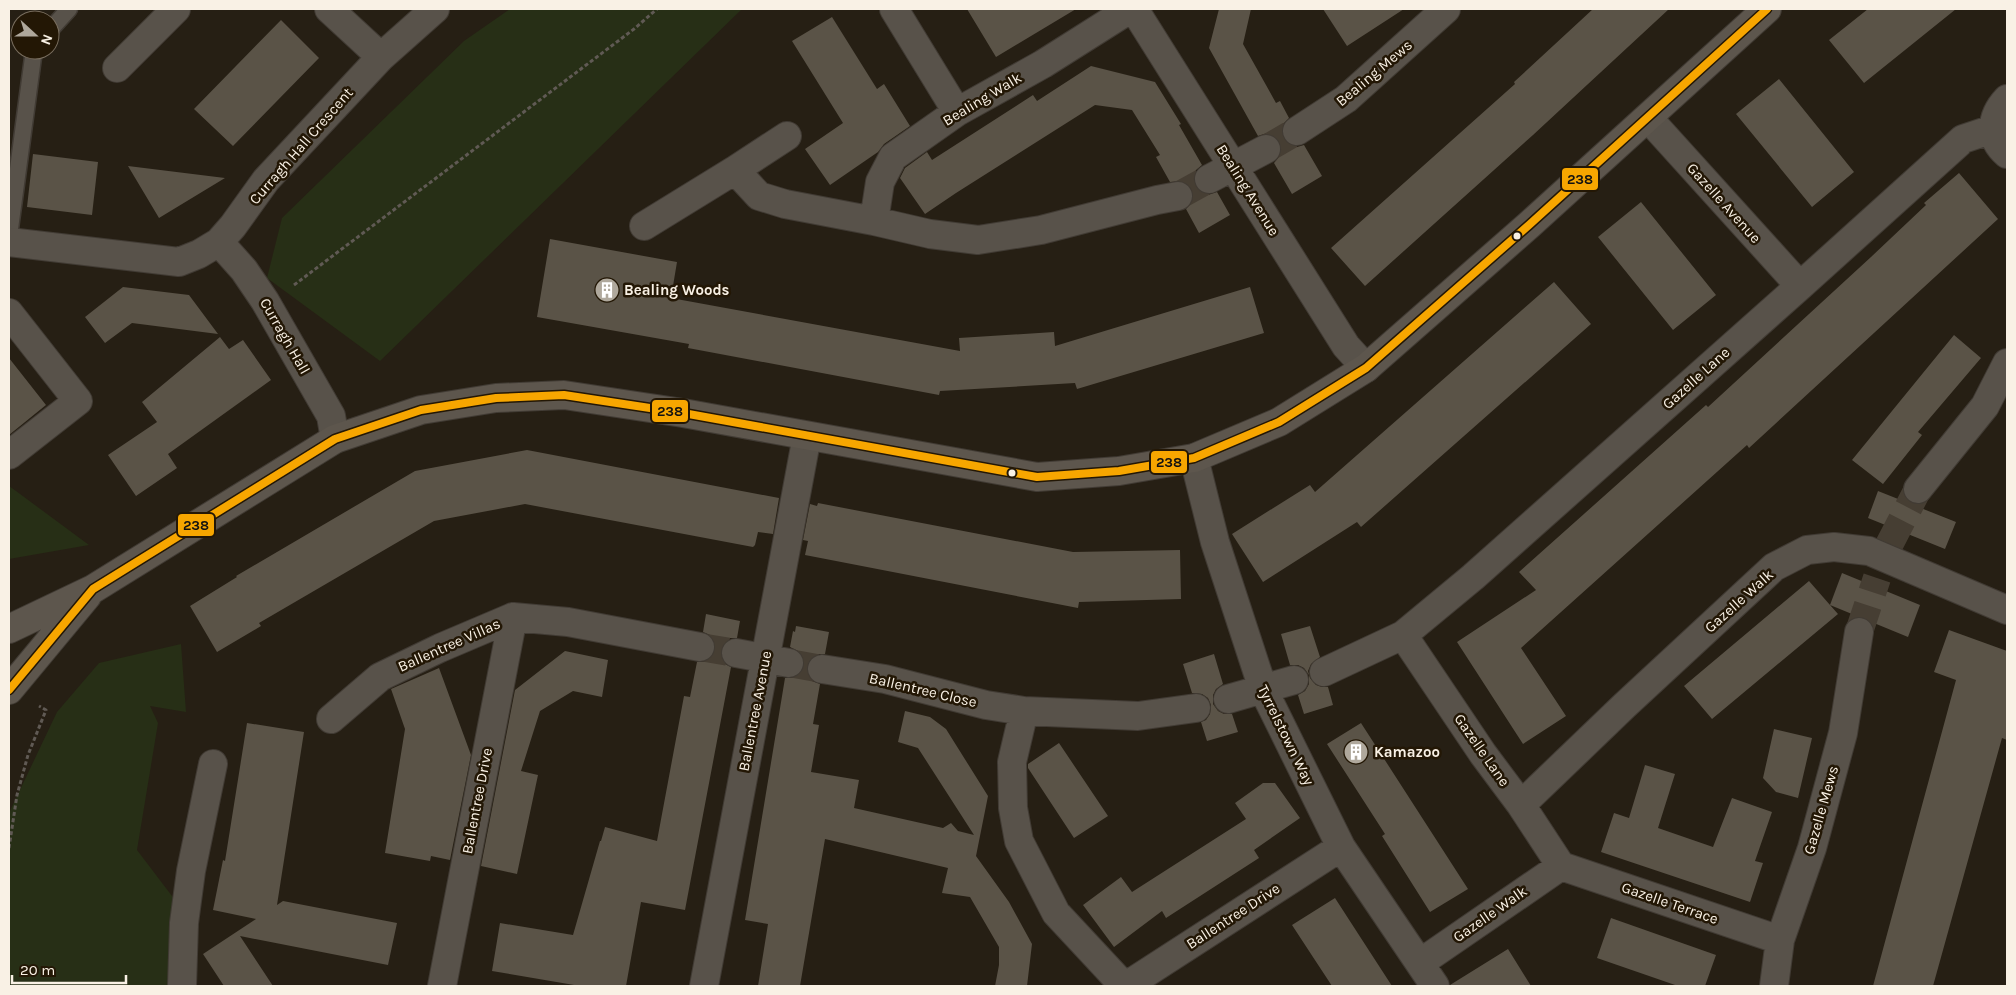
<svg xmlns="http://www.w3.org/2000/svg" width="2016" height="995" font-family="Karla,sans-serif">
<rect width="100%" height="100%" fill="#261f14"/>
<!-- green -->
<path fill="#272f16" d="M510,9h232l-362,352 -113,-83 15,-60 182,-177z
M9,486l7,5 73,54 -80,14z
M181,644l5,68 -36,-6 8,17 -21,127 38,50 -6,39 2,47h-162v-173l48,-101 42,-49z"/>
<!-- building -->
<path fill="#5a5347" d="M967,9h109l-80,48z
M1219,9h32l-8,35 33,59 4,-2 9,17 -6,6 -2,8 3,7 6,6 7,2 7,-2 18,31 -30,18 -18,-31 5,-6 3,-7 -2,-9 -6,-5 -7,-3 -9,3 -49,-88z
M1323,9h81l-57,37z
M1593,9h76l-136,126 -168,151 -34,-38 184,-164 -1,-2z
M1868,9h88l-92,74 -35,-43z
M832,17l45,72 7,-5 26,42 -26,18 -6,8 -48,33 -25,-36 38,-26 -51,-82z
M281,20l38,38 -86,88 -39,-37z
M1091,66l64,16 26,42 -2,1 23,40 -6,5 -3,8 2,9 6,5 7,3 9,-3 13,23 -31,18 -13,-24 7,-8v-8l-3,-7 -7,-5 -13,1 -14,-25 4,-2 -28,-45 -37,-5 -139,88 -31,21 -25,-36 5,-10 22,-16 5,8 101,-65 4,6z
M1779,79l75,93 -42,35 -76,-93z
M33,154l65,8 -6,53 -65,-8z
M128,166l97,12 -66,40z
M1959,173l39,46 -249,229 -2,-3 -226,203 45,68 -43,28 -66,-102 79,-52 -17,-18 187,-167 2,2 163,-150 55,-52 -2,-2z
M1641,202l75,93 -43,35 -75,-93z
M550,239l127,23 -6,36 289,53 -1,-13 95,-6 1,14 195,-59 14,46 -187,56 -2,-6 -135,8 -1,4 -251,-47 1,-4 -152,-27z
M1554,282l37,42 -230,203 -4,-5 -94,60 -31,-48 78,-49 5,7z
M123,287l66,8 29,39 -86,-11 -27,20 -20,-26z
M1954,335l27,23 -63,74 4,3 -39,49 -31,-24z
M220,337l9,12 14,-9 28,40 -103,74 9,14 -41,28 -28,-41 49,-33 -15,-20z
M9,358l37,47 -37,30z
M527,450l252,48 -6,36 -15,-2 -3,13 -2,2 -228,-43 -91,17 -175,102 2,3 -44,26 -27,-46 47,-29 -1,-1 179,-105z
M1878,491l78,31 -11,27 -77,-31z
M818,503l255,49 107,-2 1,49 -102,3 -1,6 -273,-53 3,-14 -5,-1 7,-36 7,2z
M1842,573l78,32 -12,32 -78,-32 8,9 -126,105 -28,-33 125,-105 21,24z
M706,614l34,7 -3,17h-7l-5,4 -4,9v8l4,5 6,3 -46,243 -44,-8 -15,84h-46l-88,-15 8,-48 73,12 27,-94h1l4,-14 52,14 27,-145 6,1 7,-35h9l6,-5 3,-7v-9l-5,-6 -7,-3z
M796,626l33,6 -4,22h-8l-7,5 -3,8 1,8 4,6 8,3 -7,40 6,1 -8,47 48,8 -5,28 89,20 8,-5 7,8 16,4 -56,-87 -20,-6 7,-31 25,6 16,12 42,67 -12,60 33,46 23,42 -5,42h-32l4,-21v-18l-29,-50 -28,-4 6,-25 -123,-29 -25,147h-42l10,-62 -23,-4 40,-242h10l6,-5 3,-8v-7l-4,-6 -10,-5 3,-16 2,1z
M1310,626l10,31 -9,7 -3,7 2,7 6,7 6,2h6l5,18 -29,9 -6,-19 7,-4 4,-7v-9l-5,-7 -6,-3h-8l-9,-31z
M1949,630l58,21v89l-5,-2 -69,248h-60l83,-306 -22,-8z
M565,651l43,9 -6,37 -29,-6 -33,20 -19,60 17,4 -21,99 -36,-8 34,-176z
M1214,654l9,30 -7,5 -3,6v9l5,7 6,3h8l6,18 -31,9 -6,-19 5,-2 4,-6 1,-9 -3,-7 -6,-4 -10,-1 -9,-29z
M439,668l32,87 -21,105 -19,-4 -1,5 -45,-8 20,-124 -14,-40z
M247,723l57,9 -27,173 6,-4 114,22 -9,42 -148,-29 33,50h-49l-21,-32 53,-35 -43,-9 10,-50 2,1z
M1361,723l107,166 -38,23 -48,-76 3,-2 -58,-90z
M1774,729l38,9 -14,60 -22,-6 -13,-14z
M1059,743l49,73 -34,22 -46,-70v-4z
M1645,765l30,9 -17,54 55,19 19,-49 40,14 -17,49 8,2 -13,39 -149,-50 13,-39 15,5z
M1263,783h12l25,35 -46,32 5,8 -93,60 -4,-7 -48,36 -31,-42 38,-28 11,15 114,-73 -11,-16z
M1335,898l33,51 24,37h-60l-23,-35 -17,-26z
M1611,918l105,37 -11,31h-27l-81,-28z
M1508,949l23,37h-81v-1z"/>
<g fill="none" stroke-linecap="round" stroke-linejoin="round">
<!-- street-tunnel -->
<path stroke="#463e33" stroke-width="28" stroke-dasharray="28 14" stroke-linecap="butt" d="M1266,149l31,-18
M1178,196l31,-17
M1889,545l29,-56
M1859,632l18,-54
M700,647l36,6
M789,663l33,6"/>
<defs>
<path id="lane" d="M50,30l19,-21
M9,236l25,-186"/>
<path id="street" d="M329,9l52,48
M894,9l63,103
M1134,9l212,337 20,22
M117,68l59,-59
M2007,99c-16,17 -19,39 0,55
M1648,118l152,168
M1297,131l49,-32 100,-90
M735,170l24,26 26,8 89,17 56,13 48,6 63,-10 116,-30 21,-4
M1209,179l57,-30
M874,221l6,-39 13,-25 64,-45 86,-48 87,-55
M644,226l91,-56 52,-34
M9,242l170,20 20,-8 20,-12 14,-16 33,-46 115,-123 54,-48
M219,242l25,28 21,31 66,115 4,23
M9,313l69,88 -69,54
M1194,458l21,84 48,147 78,158 94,139
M1918,489l67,-83 22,-43
M1403,635l80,119 38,51 40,61
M736,653l53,10
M822,669l63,10 101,26 38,6 114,5 58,-8
M1324,672l79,-37 70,-58 327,-291 163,-147 30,-10
M1228,699l66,-19
M1024,711l-12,51 1,46 6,33 37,72 68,73
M331,719l49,-42 60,-29 73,-31 55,5 132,25
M1521,805l103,-99 150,-139 33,-17 27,-3 35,4 138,59
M1561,866l219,74
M1420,963l141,-97
M182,986l2,-63 7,-52 22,-107
M442,986l71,-369
M704,986l103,-550
M1126,986l215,-139
M1774,986l6,-46 32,-92 31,-115 16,-101"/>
<path id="secondary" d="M9,629l84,-40 242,-150 86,-29 75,-12 68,-3 119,18 354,64 82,-6 75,-13 85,-36 87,-54 163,-143 238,-216
M9,690l78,-94"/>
</defs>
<!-- lane casing -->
<use href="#lane" stroke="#413b34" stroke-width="19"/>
<!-- street casing -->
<use href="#street" stroke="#413b34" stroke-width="30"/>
<!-- secondary casing -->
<use href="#secondary" stroke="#413b34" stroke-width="30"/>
<!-- path -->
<path stroke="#605a54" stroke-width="3" stroke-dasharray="4 2.5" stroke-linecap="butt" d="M294,285l340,-256 23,-20
M9,848l8,-53 11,-40 18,-45 -7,-4"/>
<!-- lane -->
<use href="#lane" stroke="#58524a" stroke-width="16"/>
<!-- street -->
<use href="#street" stroke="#58524a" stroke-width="28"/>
<!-- secondary -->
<use href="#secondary" stroke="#5d564d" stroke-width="28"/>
<defs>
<path id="bus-1" d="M9,690l84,-101 242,-150 86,-29 75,-12 68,-3 119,18 354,64 82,-6 75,-13 85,-36 87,-54 163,-143 238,-216"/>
</defs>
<!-- bus-1 casing -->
<use href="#bus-1" stroke="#231705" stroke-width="11"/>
<!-- bus-1 -->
<use href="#bus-1" stroke="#f7a600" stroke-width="8"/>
</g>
<!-- icons -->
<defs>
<symbol id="building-disc" viewBox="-11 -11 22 22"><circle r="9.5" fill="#afa89c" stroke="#231705"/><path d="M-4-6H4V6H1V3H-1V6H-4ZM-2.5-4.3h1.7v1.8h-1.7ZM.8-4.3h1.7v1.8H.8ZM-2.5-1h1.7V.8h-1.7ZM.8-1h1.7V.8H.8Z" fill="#fff"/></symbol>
</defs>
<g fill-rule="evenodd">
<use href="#building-disc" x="593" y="276" width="28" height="28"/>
<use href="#building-disc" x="1342" y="738" width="28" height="28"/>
</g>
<!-- markers -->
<g fill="#f9f1e5" stroke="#231705" stroke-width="2">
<circle cx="1517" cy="236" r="4.5"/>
<circle cx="1012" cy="473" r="4.5"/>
</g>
<g text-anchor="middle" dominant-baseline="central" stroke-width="5" stroke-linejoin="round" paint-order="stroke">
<!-- street labels -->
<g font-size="15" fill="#f9f1e5" stroke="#231705">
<text transform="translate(1374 73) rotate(-40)">Bealing Mews</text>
<text transform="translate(982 99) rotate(-31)">Bealing Walk</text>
<text transform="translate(301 146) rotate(-49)">Curragh Hall Crescent</text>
<text transform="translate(1248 190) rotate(58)">Bealing Avenue</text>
<text transform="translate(1724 203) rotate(48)">Gazelle Avenue</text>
<text transform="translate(285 336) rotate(60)">Curragh Hall</text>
<text transform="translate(1696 378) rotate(-42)">Gazelle Lane</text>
<text transform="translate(1739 601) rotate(-42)">Gazelle Walk</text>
<text transform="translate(449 645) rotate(-24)">Ballentree Villas</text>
<text transform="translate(923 690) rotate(13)">Ballentree Close</text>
<text transform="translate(755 711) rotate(-79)">Ballentree Avenue</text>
<text transform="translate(1286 735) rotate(64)">Tyrrelstown Way</text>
<text transform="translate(1482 750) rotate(55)">Gazelle Lane</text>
<text transform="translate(477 801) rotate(-79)">Ballentree Drive</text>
<text transform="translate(1821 810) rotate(-74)">Gazelle Mews</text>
<text transform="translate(1670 903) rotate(19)">Gazelle Terrace</text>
<text transform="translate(1490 914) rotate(-35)">Gazelle Walk</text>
<text transform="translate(1233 916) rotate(-33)">Ballentree Drive</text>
</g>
<!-- poi labels -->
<g font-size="15" font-weight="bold" fill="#f9f1e5" stroke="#231705" text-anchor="start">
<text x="624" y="290">Bealing Woods</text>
<text x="1374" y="752">Kamazoo</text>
</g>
</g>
<g stroke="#231705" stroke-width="2">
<rect x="1561" y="167" width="38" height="24" rx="5" fill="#f7a600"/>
<rect x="651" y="399" width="38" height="24" rx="5" fill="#f7a600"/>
<rect x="1150" y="450" width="38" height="24" rx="5" fill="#f7a600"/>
<rect x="177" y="513" width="38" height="24" rx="5" fill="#f7a600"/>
</g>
<g font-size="14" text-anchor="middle" font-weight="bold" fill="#111">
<text x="1580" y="184">238</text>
<text x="670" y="416">238</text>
<text x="1169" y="467">238</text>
<text x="196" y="530">238</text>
</g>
<!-- border -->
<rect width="2016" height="995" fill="none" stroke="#f9f1e5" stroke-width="20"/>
<!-- north arrow -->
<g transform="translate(35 35) rotate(111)"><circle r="24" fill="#231705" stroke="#796e5f"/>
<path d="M0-4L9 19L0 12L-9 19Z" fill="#afa89c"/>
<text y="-8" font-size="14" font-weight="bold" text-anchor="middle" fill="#f9f1e5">N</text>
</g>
<!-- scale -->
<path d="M12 975v8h114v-8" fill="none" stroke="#f9f1e5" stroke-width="2.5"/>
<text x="20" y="975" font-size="15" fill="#f9f1e5" stroke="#231705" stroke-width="4" paint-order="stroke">20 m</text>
</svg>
